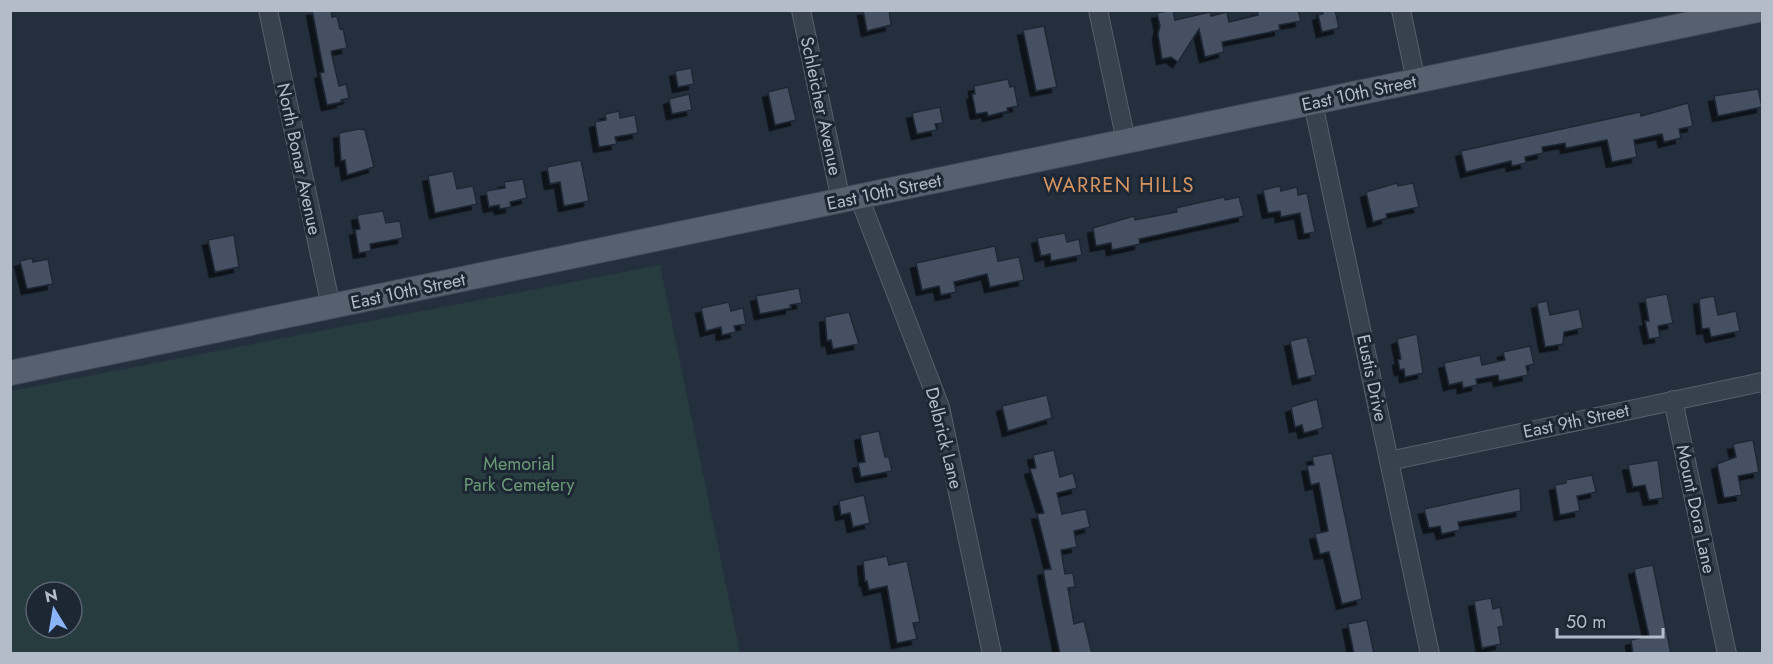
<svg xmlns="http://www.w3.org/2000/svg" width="1773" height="664" font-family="Jost,sans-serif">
<defs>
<filter id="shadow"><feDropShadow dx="-5.5" dy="5.5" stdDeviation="0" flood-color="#0009"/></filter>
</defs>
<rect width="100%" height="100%" fill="#242f3e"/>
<!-- green -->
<path fill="#263c3f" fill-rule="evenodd" d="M660,265l80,388h-729v-262zM36,592h36v36h-36z"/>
<!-- building -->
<path fill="#455162" stroke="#1f2835" stroke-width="1.5" filter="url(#shadow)" d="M312,10h19l1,7 5,-1 3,13 3,-1 4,20 -16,3 8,35 7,-2 3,14 -8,2 1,2 -15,3 -7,-32 4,-1z
M863,10h26l2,15 -24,6z
M1173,10l2,10 35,-8 1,4 16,-4 2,10 29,-7 -1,-5h41l3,11 -22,4 1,5 -58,12 2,10 -19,5 -6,-28 -21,33 -7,-5 -9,2 -4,-25 2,-8 -3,-13z
M1322,10h13l4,18 -17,4 -4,-17 5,-1z
M1044,26l13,61 -21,4 -13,-61z
M691,68l3,16 -16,3 -3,-16z
M1008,79l2,8 4,-1 4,20 -11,2 1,3 -20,5 -1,-4 -11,2 -4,-20h3l-1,-8z
M788,87l8,33 -21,5 -7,-33z
M1758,89l4,18 -44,9 -4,-20z
M689,94l3,16 -20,4 -3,-15z
M1688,103l5,23 -14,3 2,9 -17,4 -2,-8 -28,6 3,17 -25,5 -5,-22 -41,8 -1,-5 -23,4 1,6 -18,4 1,6 -14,3 -1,-5 -45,11 -5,-21 179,-39 1,4z
M940,107l3,16 -8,1 2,6 -20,4 -5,-21z
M619,111l1,7 15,-3 3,18 -23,4 2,7 -18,3 -4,-25 11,-2 -1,-6z
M359,129l6,1 9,37 -27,8 -2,-15 -4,1 -2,-28z
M581,160l8,41 -25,5 -4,-24 -10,2 -3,-17z
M453,171l4,18 16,-3 4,18 -42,9 -7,-37z
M523,179l4,19 -17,4 1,5 -11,2 -1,-4 -10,2 -3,-16 19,-3 -1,-6z
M1397,183l1,3 15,-3 6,24 -33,7 1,4 -14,4 -7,-30z
M1280,186l1,5 16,-4 1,8 9,-2 8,39 -11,2 -4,-21 -19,4 -1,-6 -12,2 -5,-23z
M1224,197l1,3 14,-3 5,19 -105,23 1,5 -28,6 -1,-7 -15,3 -3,-18 41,-12 1,4 42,-8 -1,-4z
M383,211l3,12 14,-2 3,17 -33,6 1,7 -12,2 -4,-23 5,-1 -3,-14z
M1065,233l2,9 12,-3 3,16 -31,6 -1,-7 -9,2 -4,-18z
M234,235l5,32 -24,5 -7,-32z
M995,246l3,15 21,-4 5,23 -34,7 -3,-13 -33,8 2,10 -15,3 -2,-9 -17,4 -6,-27z
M32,258l1,4 15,-3 5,25 -26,5 -7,-28z
M799,288l3,15 -12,2 1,3 -31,6 -4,-18z
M1667,294l6,29 -15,3 2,11 -11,2 -4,-18h4l-4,-23z
M1714,296l4,19 18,-4 4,20 -29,6 -2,-9 -7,1 -3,-30z
M1547,301l3,14 29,-6 4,19 -19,4 -1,12 -18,3 -8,-44z
M729,302l2,9 12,-3 3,16 -12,2 2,6 -14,3 -1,-8 -15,4 -5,-23z
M849,312l10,32 -26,5 -2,-9 -4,1 -2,-24z
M1417,334l6,39 -18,4 -1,-8 -4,1 -2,-10 3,-1 -4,-20z
M1307,337l9,38 -18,4 -8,-38z
M1530,346l4,18 -8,2 2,9 -29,6 -1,-6 -22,4 1,6 -14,3 -1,-6 -13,3 -5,-22 36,-8 2,10 23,-5 -2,-8z
M1047,395l5,23 -44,13 -6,-25z
M1317,399l6,29 -19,5 -2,-8 -7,2 -4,-20z
M879,431l6,26h4l3,14 -31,6 -3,-14 7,-1 -5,-27z
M1753,440l6,32 -21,4 4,19 -18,3 -7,-34 19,-7 -3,-13z
M1054,450l6,27 13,-4 4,15 -20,5 5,21 24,-5 4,18 -16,4 3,16 -16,3 4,24 8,-1 2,14 -7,1 6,36 10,-3 8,33h-32l-14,-68 -3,-16 8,-1 -14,-55 7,-1 -14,-44 6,-1 -3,-13z
M1332,453l30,146 -20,5 -13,-52 -9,2 -5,-20 13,-3 -9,-48 -8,2 -4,-19 7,-1 -2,-8z
M1658,460l5,38 -14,2 -4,-15 -12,2 -5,-22z
M1592,475l4,17 -19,4 3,15 -20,4 -5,-30 11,-2v-3z
M1520,488l1,23 -63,11 2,8 -18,4 -2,-8 -11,2 -5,-19z
M864,495l6,28 -17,4 -3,-14 -9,2 -2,-14z
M887,556l2,9 18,-4 13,61 -7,1 4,16 -20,4 -10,-57 -18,4 -2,-9h-2l-2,-20z
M1653,565l18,89h-38l-2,-14 18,-4 -15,-67z
M1491,598l2,11 7,-2 4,19 -6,1 3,17 -19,4 -8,-47z
M1367,620l7,34h-20l-6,-30z"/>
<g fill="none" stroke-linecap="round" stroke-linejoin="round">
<defs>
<path id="minor" d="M268,10l63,297
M801,10l40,191
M1098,10l28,131
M1401,10l15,71
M1313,103l117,551
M859,197l81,210 52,247
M1673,400l54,254
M1389,461l373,-79"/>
<path id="major" d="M10,373l1747,-363"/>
</defs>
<!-- minor casing -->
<use href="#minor" stroke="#565f6c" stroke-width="20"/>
<!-- major casing -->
<use href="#major" stroke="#414a57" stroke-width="26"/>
<!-- minor -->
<use href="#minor" stroke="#38414e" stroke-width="18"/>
<!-- major -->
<use href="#major" stroke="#56606e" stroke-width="24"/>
</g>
<g text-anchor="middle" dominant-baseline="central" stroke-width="6" stroke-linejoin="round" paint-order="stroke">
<!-- street labels -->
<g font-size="18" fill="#b4bcc9" stroke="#1d2633">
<text transform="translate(1359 93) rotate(-12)">East 10th Street</text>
<text transform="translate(821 106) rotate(78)">Schleicher Avenue</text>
<text transform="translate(299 159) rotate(78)">North Bonar Avenue</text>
<text transform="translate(884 192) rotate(-12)">East 10th Street</text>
<text transform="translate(408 291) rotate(-12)">East 10th Street</text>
<text transform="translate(1372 378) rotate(78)">Eustis Drive</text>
<text transform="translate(1576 421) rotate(-12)">East 9th Street</text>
<text transform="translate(944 438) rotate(76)">Delbrick Lane</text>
<text transform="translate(1696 509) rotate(78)">Mount Dora Lane</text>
</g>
<!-- park labels -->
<g font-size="18" fill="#6b9a76" stroke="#1d2633">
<text x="519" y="464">Memorial<tspan x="519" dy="21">Park Cemetery</tspan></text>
</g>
<!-- neighbourhood labels -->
<g font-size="20" letter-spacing="1.5" fill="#d59563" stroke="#1d2633">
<text x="1119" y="185">WARREN HILLS</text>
</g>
</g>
<!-- border -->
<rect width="1773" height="664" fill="none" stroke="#b4bcc9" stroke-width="24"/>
<!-- north arrow -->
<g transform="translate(54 610) rotate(349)"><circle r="28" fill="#1d2633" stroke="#59626f" stroke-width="1.5"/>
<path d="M0-4.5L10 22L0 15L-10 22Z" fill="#8ab4f8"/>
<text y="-9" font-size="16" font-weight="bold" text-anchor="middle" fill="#b4bcc9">N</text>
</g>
<!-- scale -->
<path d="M1557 628v9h106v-9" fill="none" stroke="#b4bcc9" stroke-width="3"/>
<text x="1566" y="628" font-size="18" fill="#b4bcc9" stroke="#1d2633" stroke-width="4.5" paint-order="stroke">50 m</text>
</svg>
